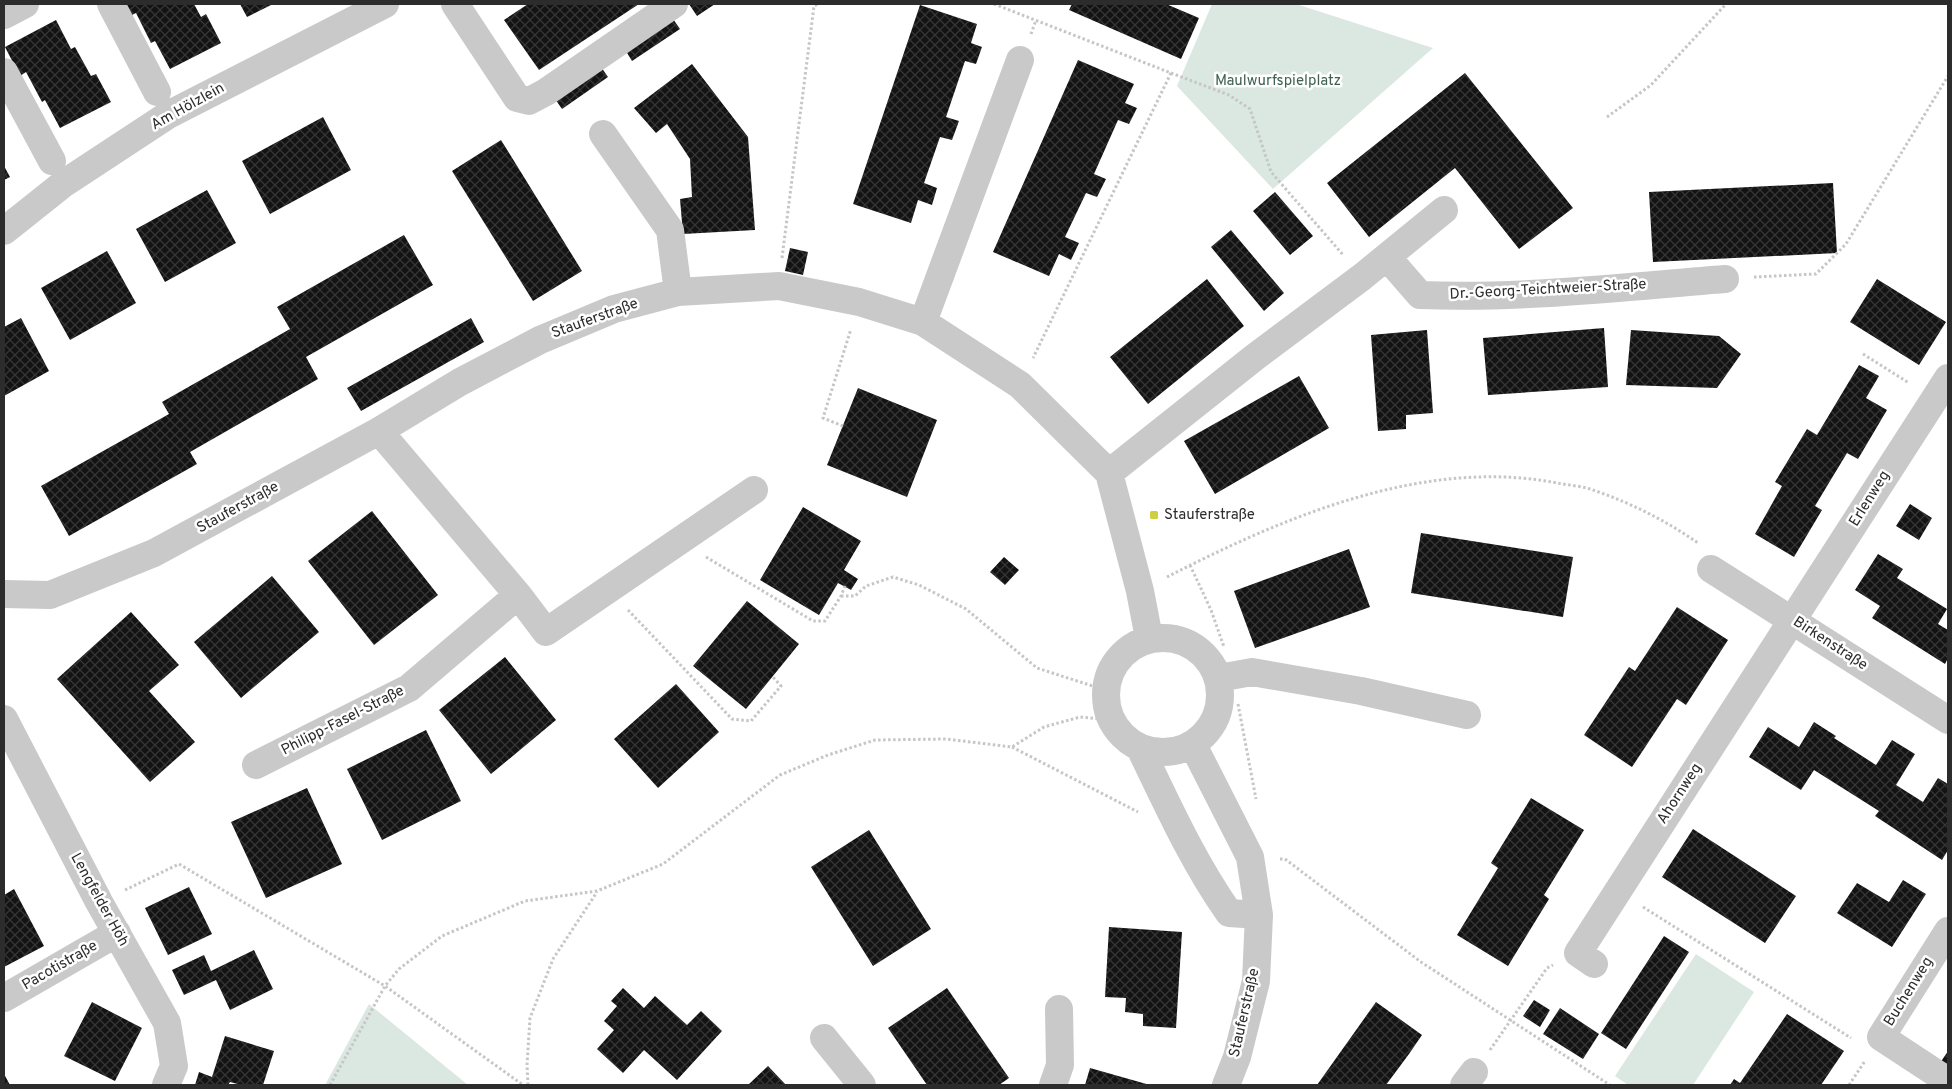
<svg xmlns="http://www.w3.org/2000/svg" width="1952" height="1089" font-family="Overpass,sans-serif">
<defs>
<pattern id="building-cross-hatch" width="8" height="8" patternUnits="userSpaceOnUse" patternTransform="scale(1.25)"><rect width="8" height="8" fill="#131313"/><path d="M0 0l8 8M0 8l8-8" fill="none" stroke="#363636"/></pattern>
</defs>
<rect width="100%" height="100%" fill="#fff"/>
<!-- green -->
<path fill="#dbe8e2" d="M1212,4h84l137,44 -160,141 -96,-103z
M1696,954l58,38 -61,93h-65l-13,-9z
M369,1004l99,81h-143z"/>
<!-- building -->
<path fill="url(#building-cross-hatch)" d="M123,4h71l7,13 5,-3 15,29 -51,26 -15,-28 -4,2 -15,-30 -6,3z
M240,4h33l-26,13z
M528,4h111l-100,66 -35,-50z
M689,4h26l-18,12z
M1072,4h94l33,14 -18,41 -112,-49z
M920,5l57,19 -6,19 11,4 -6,17 -11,-3 -19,56 13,4 -7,19 -12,-3 -16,46 13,5 -5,17 -14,-5 -7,23 -58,-19z
M671,16l9,13 -48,32 -8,-13z
M56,20l15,29 4,-2 16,29 5,-2 15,28 -51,26 -15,-28 -3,2 -16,-30 -6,4 -15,-29z
M1078,60l56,24 -9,19 12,5 -8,16 -11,-4 -24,54 12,5 -9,18 -11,-4 -21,44 14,6 -8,17 -12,-6 -10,22 -56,-24z
M599,64l9,13 -46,32 -9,-13z
M692,64l56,73 7,93 -72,4 -3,-35 12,-2 -2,-38 -23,-35 -11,9 -22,-25z
M1465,73l108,135 -54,41 -64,-81 -86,69 -42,-54z
M323,117l28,53 -81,44 -28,-53z
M501,140l81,131 -49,30 -81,-130z
M4,166l6,11 -6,3z
M1833,183l4,70 -184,9 -4,-70z
M207,190l29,53 -71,39 -29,-53z
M1275,192l38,44 -23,19 -37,-44z
M1231,230l53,63 -20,18 -53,-64z
M404,235l29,50 -127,72 12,22 -128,73 7,12 -128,72 -28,-50 128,-72 -7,-12 128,-73 -13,-22z
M790,248l18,4 -5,23 -18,-4z
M107,251l29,52 -66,37 -29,-52z
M1207,279l37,47 -96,78 -38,-47z
M1877,279l69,43 -27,43 -69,-43z
M21,318l28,53 -45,25v-69z
M471,318l13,24 -123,69 -14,-23z
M1604,328l4,59 -120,8 -5,-57z
M1427,330l6,83 -27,2v14l-28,2 -7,-96z
M1631,330l88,6 22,18 -24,34 -91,-3z
M1859,365l20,11 -13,22 21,12 -29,49 -11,-6 -32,53 7,4 -28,47 -39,-23 27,-48 -7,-4 32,-53 10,6z
M1299,376l30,52 -114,66 -31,-53z
M858,388l79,32 -30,77 -80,-32z
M1910,504l22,14 -13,22 -23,-14z
M803,507l58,34 -17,29 14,9 -7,11 -13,-7 -19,32 -59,-35z
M372,511l66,84 -64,50 -66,-84z
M1421,533l152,24 -10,60 -152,-24z
M1349,549l21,58 -115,41 -21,-57z
M1878,554l25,15 -6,9 50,31 -9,15 10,6v28l-3,6 -73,-46 8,-12 -25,-16z
M1004,557l15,13 -14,15 -15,-13z
M272,576l47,56 -78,66 -47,-56z
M747,601l52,43 -53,65 -53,-43z
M1677,607l51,33 -42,65 -9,-6 -45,68 -48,-32 45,-68 6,4z
M131,612l48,53 -30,26 46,51 -45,40 -93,-103z
M505,657l51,63 -65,54 -52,-64z
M676,684l43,48 -61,56 -44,-49z
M1814,722l22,14 -2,2 42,27 16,-25 23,14 -19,31 27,17 15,-24 10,6v66l-6,10 -67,-44 4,-5 -65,-41 -13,20 -52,-33 19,-30 31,20z
M426,730l35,71 -79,39 -35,-71z
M307,788l35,76 -76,34 -35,-76z
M1531,798l53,32 -40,65 5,4 -41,67 -51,-31 41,-67 -7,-5z
M1693,829l103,67 -31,47 -103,-66z
M869,830l62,99 -58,37 -62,-99z
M1903,880l23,14 -34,53 -55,-34 20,-30 32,19z
M189,887l23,47 -44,21 -23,-47z
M14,889l30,57 -40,21v-72z
M1109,927l73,5 -6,96 -33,-2v-12l-18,-2 1,-14 -21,-1z
M1664,936l25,16 -63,97 -25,-16z
M254,950l19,39 -43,21 -14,-30 -32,15 -12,-25 32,-15 7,16z
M623,988l21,20 11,-12 32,29 14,-14 21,20 -45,49 -33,-30 -21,23 -26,-24 17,-19 -10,-9 13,-15 -6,-5z
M947,988l62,90 -10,7h-72l-39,-57z
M1534,1000l16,10 -10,17 -17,-11z
M92,1002l50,26 -27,53 -51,-25z
M1376,1002l46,33 -13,19 -23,31h-69z
M1560,1008l39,26 -16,25 -40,-25z
M1787,1014l57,37 -23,34h-91l4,-6 6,4z
M225,1036l49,15 -11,34h-22l-11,-3 -2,3h-33l4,-13 13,5z
M1948,1051v18l-8,-6z
M768,1066l18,19h-38z
M1090,1068l60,17h-65z
M4,1074l6,11h-6z"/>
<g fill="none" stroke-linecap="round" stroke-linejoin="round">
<!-- path -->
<path stroke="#c6c6c6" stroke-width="3" stroke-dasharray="2.5 2.5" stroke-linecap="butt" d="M994,4l177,69 -138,285
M1031,34l5,-14
M1171,73l58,22 21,14 21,63 73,84
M1607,117l44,-32 75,-81
M782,258l32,-252 4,-2
M1754,277l62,-3 30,-30 102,-168
M1863,354l46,29
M843,426l-20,-8 28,-89
M706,557l107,64h12l16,-25 4,-10
M1190,565l21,45 13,37
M1167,577c117,-60 257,-120 390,-94 11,2 23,3 33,6 39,13 75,31 108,54
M841,596h14l11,-10 27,-9 26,8 47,24 71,59 68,22
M628,610l104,109 19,2 30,-35 -9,-10
M1238,704l18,95
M1012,747l126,65
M1280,859h5l136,103 189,123
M125,890l54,-26 206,122 138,99
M1643,907l208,131
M1490,1050l57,-82 6,-3
M330,1085l55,-99 14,-17 43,-33 83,-35 72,-10 66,-27 117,-89 48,-20 47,-15 71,-1 66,8 32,-20 36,-10 30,3
M528,1085l-1,-20 3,-47 23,-59 44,-67
M1849,1085l16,-24"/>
<!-- minor -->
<path stroke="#c9c9c9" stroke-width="28" d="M111,4l46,88
M455,4l62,94 12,3 17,-9 128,-88
M4,15l21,-11
M4,72l48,89
M603,134l67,96 8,62
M4,231l59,-47 105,-69 217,-111
M1387,257l33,38c100,4 205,-8 305,-16
M923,322l97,-262
M379,431l139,164 28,37 208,-142
M1109,473l146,-116 107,-80 82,-67
M1711,569l237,151
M4,594l46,1 104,-42 225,-122 81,-49 80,-42 74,-31 64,-17 101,-6 80,16 64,20 97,63 89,88 31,118 9,47
M1106 695a57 57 0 1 1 114 0a57 57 0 1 1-114 0Z
M1219,678l33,-6 109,19 106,24
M4,719l95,183 68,121 7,43 -8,19
M1193,745l57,112 9,58 -3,66 -19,76 -11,28
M1140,748c27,56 53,114 89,165l30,2
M256,765l153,-77 109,-93
M1948,931l-67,106 67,44
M1594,964l-16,-11 370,-575
M4,998l113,-65
M824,1038l38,47
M1053,1085l7,-20 -1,-56
M1464,1085l10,-13"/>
</g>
<!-- markers -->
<rect fill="#cdce42" stroke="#fff" stroke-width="2" x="1149" y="510" width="10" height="10" rx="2.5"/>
<g text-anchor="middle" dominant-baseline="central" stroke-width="5" stroke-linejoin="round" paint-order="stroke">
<!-- park labels -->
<g font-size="15" fill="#3f6154" stroke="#fff">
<text x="1278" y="81">Maulwurfspielplatz</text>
</g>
<!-- street labels -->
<g font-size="15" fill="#2c2c2c" stroke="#fff">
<text transform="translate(188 107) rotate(-29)">Am Hölzlein</text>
<text transform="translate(1548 290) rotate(-3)">Dr.-Georg-Teichtweier-Straße</text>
<text transform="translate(595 319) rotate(-20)">Stauferstraße</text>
<text transform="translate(1870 499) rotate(-58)">Erlenweg</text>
<text transform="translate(238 508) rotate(-29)">Stauferstraße</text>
<text transform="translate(1830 644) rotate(33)">Birkenstraße</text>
<text transform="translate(343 721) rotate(-27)">Philipp-Fasel-Straße</text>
<text transform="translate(1680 794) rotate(-57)">Ahornweg</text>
<text transform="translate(99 900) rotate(61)">Lengfelder Höh</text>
<text transform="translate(60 966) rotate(-30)">Pacotistraße</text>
<text transform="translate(1909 992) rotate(-58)">Buchenweg</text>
<text transform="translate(1245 1013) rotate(-77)">Stauferstraße</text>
</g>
<!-- poi labels -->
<g font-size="15" fill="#2c2c2c" stroke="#fff" text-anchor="start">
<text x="1164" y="515">Stauferstraße</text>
</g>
</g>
<!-- border -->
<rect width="1952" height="1089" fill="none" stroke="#2c2c2c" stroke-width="10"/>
</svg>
